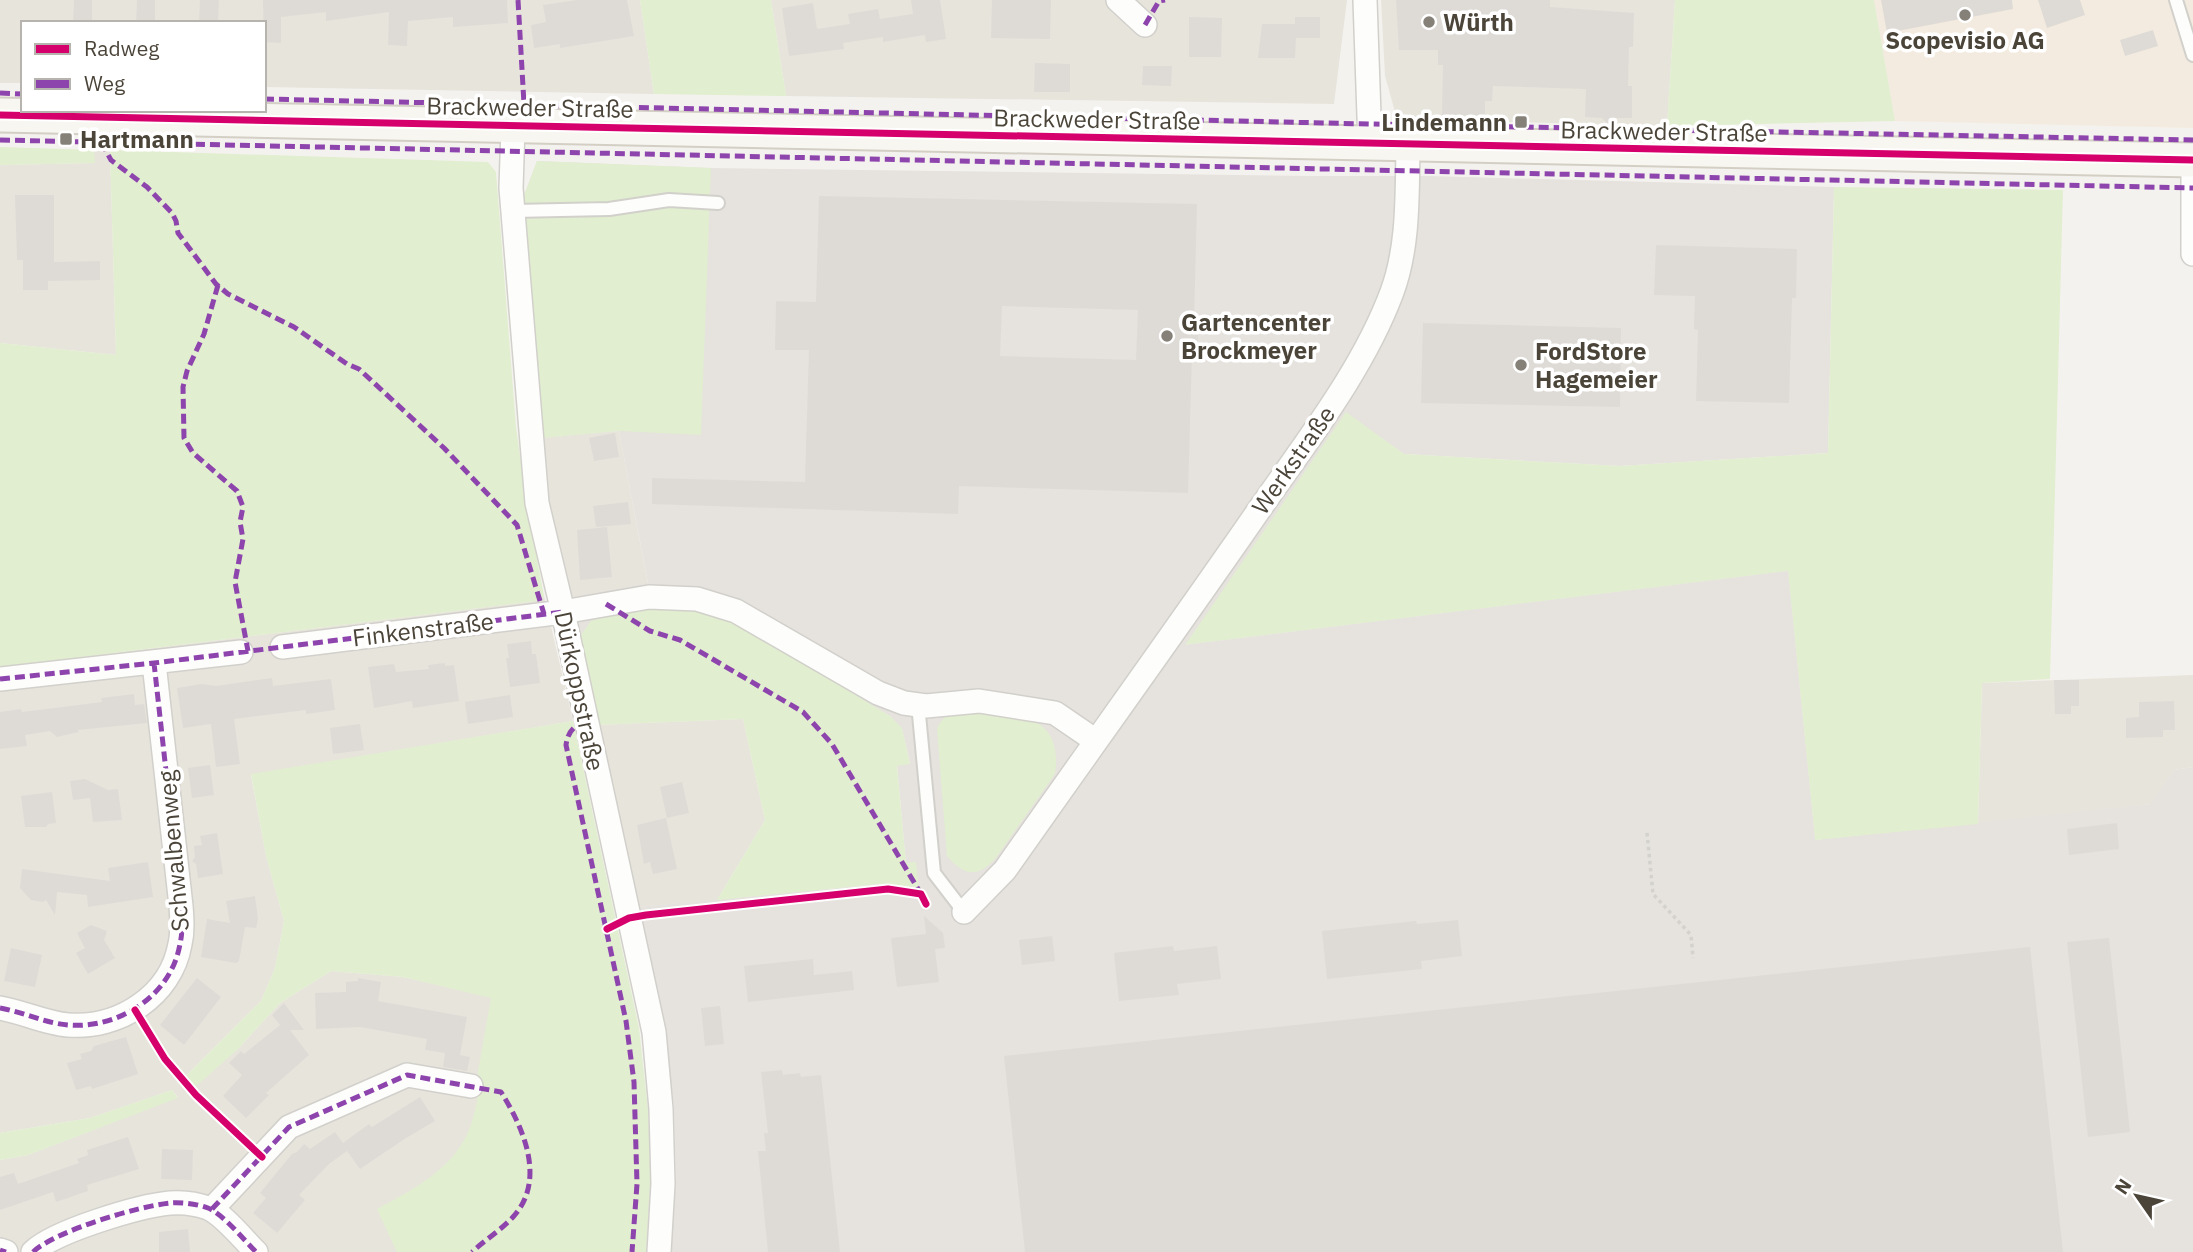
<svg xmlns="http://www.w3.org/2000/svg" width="2193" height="1252" font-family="'IBM Plex Sans',sans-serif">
<rect width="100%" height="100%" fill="#f4f2ee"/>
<!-- residential -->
<path fill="#e7e4dc" d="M0,0h640l14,94 -390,-7v-64h-241v60h-23z
M771,0h576l-13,104 -548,-8z
M1381,0h294l-8,126 -270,-7 -12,-43z
M94,150h16l6,205 -116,-12v-178l94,-2z
M619,431l29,153 -73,13 -10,-4 -16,-84 -8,-71z
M544,596l29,125 -322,54 15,81 18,65 -9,47 -14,33 -75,75 51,-26 43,-47 51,-32 72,6 88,20 157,113 2,72 -4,70h-646v-92l28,-5 150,-58 -6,-7 -82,28 -90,15v-466l536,-66z
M2193,675v92l-19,3 -22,34 -174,20 4,-141z
M743,719l22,101 -48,80 -81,7 -40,-182z"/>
<!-- commercial -->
<path fill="#f3ebdf" d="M1874,0h319v128l-298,-7z"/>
<!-- industrial -->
<path fill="#e6e2de" d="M537,161l174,7 596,8h122l405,11 -6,266 -208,13 -216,-12 -58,-41 -160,232 602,-74 27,269 336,-36 23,-34 19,-3v485h-1522l5,-70 -2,-74 -10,-80 -28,-121 243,-23 39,4 -12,-25 -9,-98 13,-2 -8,-34 -12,-13 -56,-32 -254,-31 -15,-60 10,4 73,-14 -29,-152 -78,7 -18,-240z"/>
<!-- green -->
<path fill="#e1eecf" d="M640,0h131l15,96 -132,-2z
M1675,0h199l21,121 -228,5z
M0,147l94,3 1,13 -95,2z
M110,150l378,12 8,10 20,255 11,80 17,89 -8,5 -536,66v-324l116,12z
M537,161l174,7 -10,267 -82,-4 -78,7 -18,-240z
M1834,187l229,3 -13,489 -68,4 -4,141 -163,16 -27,-269 -603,74 161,-233 58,42 216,12 208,-13z
M647,608h49l37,13 157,95 12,12 8,36 -13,2 9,97 10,-1 3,26 -40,-4 -162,16 48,-80 -22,-101 -147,6 -16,-72 1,-18 9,-13 15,-9z
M970,707c44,8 94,5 85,67l-60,85c-19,20 -31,16 -48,-3l-10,-127c6,-15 18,-19 33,-22z
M573,721l66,307 9,82 2,72 -4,70h-249l-20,-43c41,-22 86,-45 97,-95 3,-11 5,-19 2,-31l15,-85 -88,-21 -72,-6 -51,32 -43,47 -43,38 -8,-12 75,-75 14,-33 9,-47 -18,-65 -15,-82z
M172,1090l6,8 -150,57 -28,5v-27l90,-15z"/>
<!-- parking -->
<path fill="#e6e3df" d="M1198,181l106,4 23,26 -6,182h-38l-2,53 -53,-1 -2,40 6,9 13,8 -27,38 -14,-10h-19l-3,51 -3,8 -75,107 -19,10 -97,-17h-26v-16l-28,-1 7,-159 17,-13 241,6 7,-193 -12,-1z
M655,506l186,7 -3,125 -17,-1 -4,9 -56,-34 -28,-14 -22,-7 -44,-6 -10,-7 -4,-10z
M1788,571l27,269 -109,9 -703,76 -7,-19 188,-261z"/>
<!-- building -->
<path fill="#dedbd6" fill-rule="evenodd" d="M74,0h18v23h-19z
M137,0h18v23h-19z
M200,0h19l-1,23h-19z
M263,0h244l1,23 -55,4v-10l-45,4 -1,25 -19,-1 1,-33 -63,9v-9l-45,5v26l-17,-1z
M577,0h50l7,36 -74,12v-4l-26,4 -3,-23 15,-3 -3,-17z
M911,0h29l6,39 -20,3 -1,-7 -42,7v-5l-40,6 1,6 -55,7 -7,-48 31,-5 4,26 33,-5 -2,-10 30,-5 2,10 33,-5z
M992,0h59l-1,39 -59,-1z
M1396,0h154v7l84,6 -1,34h-4l-1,39h4v32h-17l-6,7 -7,-7 -17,-1 1,-28 -93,-3 -1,15h-7v15l-43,-1 1,-50h-5v-15h-39z
M1881,0h131l1,9 -126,24z
M2038,0h42l5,15 -38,13z
M1189,17l33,1 -1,39h-32z
M1295,17h25v21h-24l-1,20h-37l4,-34h33z
M2153,30l5,16 -33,10 -5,-16z
M1035,63l35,1v28h-36z
M1143,66h29l-1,20 -29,-1z
M15,195h39v67l46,-1v19l-52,1v9h-25v-30h-6z
M819,196l378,8 -3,117h4v16l-1,16h-5l-4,140 -229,-7 -1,28 -306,-10v-26l153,4 4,-132h-34l1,-49 40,1zM1002,306l136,4 -2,50 -136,-4z
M1656,245l141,4 -1,49h-4l-3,105 -93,-2 2,-71 -4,-1 1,-33 -41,-1z
M1423,323l198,5 -1,79 -199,-4z
M615,433l4,24 -25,4 -5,-23z
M628,502l3,22 -35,3 -3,-21z
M607,527l5,50 -32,3 -3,-50z
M531,641l1,13h4l4,29 -30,4 -4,-29h3l-2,-14z
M445,663v3l9,-1 5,36 -46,7 -1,-7 -38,7 -6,-41 26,-3 2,8 33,-3 -1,-4z
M272,678l1,8 58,-7 4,31 -29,4v-4l-72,9 6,45 -24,3 -5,-43 -28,4 -6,-40 25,-4 14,2z
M2054,680h25v26h-8v8h-16z
M134,694l1,11 9,-1 3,19 -69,7 1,2 -22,5 -7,-6 -25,4 2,11 -27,3v-37l21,-3 1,3 80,-10 -1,-4z
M510,695l3,22 -45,7 -3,-22z
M2174,701l1,29h-12v7l-37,1v-20l13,-1v-15z
M360,724l4,26 -31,4 -3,-26z
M210,765l4,30 -22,3 -4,-30z
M85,779l23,11 10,-1 4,31 -29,2 -3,-24 -17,2 -3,-19z
M682,782l7,31 -22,5 -7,-31z
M52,792l4,31 -8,1 -2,3h-21l-4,-31z
M666,818l11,51 -24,5 -3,-12 -6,2 -7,-39z
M2117,823l2,26 -50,6 -2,-26z
M217,833l6,41 -25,4 -2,-14 -4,-3 3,-4 -1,-11 8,-1 -2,-9z
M148,862l5,35 -65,10 -1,-12 -30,-3 -2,23 -9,-15 -3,2 -12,-2 -11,-12 2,-19 88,12 -2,-13z
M255,896l3,23 -2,9 -11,-1 -6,34 -3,2 -35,-6 6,-38 23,4 -4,-22z
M924,916l19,17 2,15 -10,1 4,33 -42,5 -6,-49 35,-4z
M1458,920l4,36 -41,5 1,8 -95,10 -5,-48 94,-10 1,3z
M91,925l16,6 -3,9 11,18 -27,16 -12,-21 9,-5 -8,-15z
M1052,936l3,25 -33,4 -3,-25z
M2109,938l21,194 -42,5 -21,-195z
M1173,946l1,5 43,-5 4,33 -44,5 2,11 -60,6 -5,-48z
M2030,947l33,305h-1038l-21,-196z
M11,948l31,7 -7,32 -31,-6z
M813,959l1,16 38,-4 2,19 -106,12 -4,-36z
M197,978l24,19 -37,48 -24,-20z
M358,978l23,4 -3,19 89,16 -7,38 10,2 -3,14 -24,-4 2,-14 -20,-3 2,-11 -67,-12 -44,2 -1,-36 31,-1v-10l12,-1z
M284,1003l20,27h-14l19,25 -43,38 3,2 -23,23 -23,-22 19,-21 -13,-12 12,-12 3,3 36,-29 -8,-10z
M720,1006l4,38 -19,2 -4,-38z
M126,1037l12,37 -46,15 -1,-3 -15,4 -9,-27 15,-4 -2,-5 11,-3 3,-5z
M782,1070l1,5 17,-2 1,4 20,-2 19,177h-72l-10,-101h8l-2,-18h4l-7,-61z
M420,1097l15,24 -29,17 -46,31 -13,-18 -18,13 -30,31 6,5 -28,33 -24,-20 13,-15 -6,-5 32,-39 5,-2 7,-8 6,5 25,-17 8,11 26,-19 3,3z
M128,1137l11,32 -52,16 1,6 -32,11 -3,-10 -53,18v-33l14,-4 4,11 61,-21 -2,-4 11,-4 -1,-5z
M162,1149l31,1 -1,30 -31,-1z
M188,1229l2,23h-31v-20z"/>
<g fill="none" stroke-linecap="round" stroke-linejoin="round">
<defs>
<path id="lane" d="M2176,0l17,55
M513,211l96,-2 60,-9 49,3
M918,704l16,169 30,39"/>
<path id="street" d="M1118,0l27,25
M1365,0l5,145
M513,127l-2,61 26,315 26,109 91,420 7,77 2,75 -4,68
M2193,160v94
M282,647l281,-35 86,-15 48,2 39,12 142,82 26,10 22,3 53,-5 76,12 41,28
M0,679l241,-27
M964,912l41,-42c85,-121 171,-240 254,-360 47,-68 104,-140 133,-218 17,-46 15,-98 16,-147
M0,1008c23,4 45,15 68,17 51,4 103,-29 112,-81 3,-13 2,-25 1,-38l-27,-243
M212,1209l77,-82 118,-52 64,11
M0,1250l6,2
M33,1252c22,-21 106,-46 137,-49 12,-1 27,1 38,5 15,6 36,32 48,44"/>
<path id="secondary" d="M0,115l2193,45"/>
</defs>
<!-- lane casing -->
<use href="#lane" stroke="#d2d0cb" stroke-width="16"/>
<!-- street casing -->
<use href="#street" stroke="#d2d0cb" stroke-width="26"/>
<!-- secondary casing -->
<use href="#secondary" stroke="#d3cfc5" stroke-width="37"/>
<!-- path -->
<path stroke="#d3d2cc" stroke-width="3.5" stroke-dasharray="3.5 3.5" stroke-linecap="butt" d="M1647,833l6,61 38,41 2,23
M145,1027c28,47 60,77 100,115"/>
<!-- lane -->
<use href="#lane" stroke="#fdfdfc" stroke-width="12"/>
<!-- street -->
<use href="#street" stroke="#fdfdfc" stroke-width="23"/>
<!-- secondary -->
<use href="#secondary" stroke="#f7f6f1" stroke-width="33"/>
<!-- quiet -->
<path stroke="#8e44ad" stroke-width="5" stroke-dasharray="10 5" stroke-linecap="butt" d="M518,0l6,104
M1145,25l14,-24 6,-1
M0,93l23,1
M264,99l1106,25 823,16
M0,140l2193,48
M101,142l10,18 36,27 25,26 4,8 2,12 38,51 12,10 66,33 53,37 12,5 85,79 73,77 27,89
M218,285l-14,49 -17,37 -4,16 1,51 9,15 44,38 6,16 -3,15 3,17 -8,43 13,69
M606,604l44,27 30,9 123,72 29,32 89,150
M0,679l154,-16 409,-51
M586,720c-12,6 -18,11 -20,25l60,276 8,61 3,102 -5,68
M0,1008c23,4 45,15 68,17 51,4 103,-29 112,-81 3,-13 2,-25 1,-38l-27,-243
M212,1209l77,-82 118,-52 94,17c22,35 46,88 12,125 -12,13 -28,23 -41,35
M0,1250l6,2
M33,1252c22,-21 106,-46 137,-49 12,-1 27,1 38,5 15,6 36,32 48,44"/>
<defs>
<path id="cycleway" d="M0,115l2193,45
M607,929l22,-11 17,-3 242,-26 33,5 5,10
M135,1010l30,49 31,36 66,62"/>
</defs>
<!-- cycleway casing -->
<use href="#cycleway" stroke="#fff" stroke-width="11"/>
<!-- cycleway -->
<use href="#cycleway" stroke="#d6006c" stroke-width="7"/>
</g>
<!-- markers -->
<g fill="#868178" stroke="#fff" stroke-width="2.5">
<circle cx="1965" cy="15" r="7"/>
<circle cx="1429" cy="22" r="7"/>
<rect x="1514" y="115" width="14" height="14" rx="3.5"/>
<rect x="59" y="132" width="14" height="14" rx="3.5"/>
<circle cx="1167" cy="336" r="7"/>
<circle cx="1521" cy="365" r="7"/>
</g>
<g text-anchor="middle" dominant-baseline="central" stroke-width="7" stroke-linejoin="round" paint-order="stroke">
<!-- poi labels -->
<g font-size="24" font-weight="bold" fill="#4b4439" stroke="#fff" text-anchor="start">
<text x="1443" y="22">Würth</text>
<text x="1965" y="40" text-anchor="middle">Scopevisio AG</text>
<text x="1507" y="122" text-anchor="end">Lindemann</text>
<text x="80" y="139">Hartmann</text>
<text x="1181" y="322">Gartencenter<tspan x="1181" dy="28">Brockmeyer</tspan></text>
<text x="1535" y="351">FordStore<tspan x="1535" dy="28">Hagemeier</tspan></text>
</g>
<!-- street labels -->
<g font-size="24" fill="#4b4439" stroke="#fff">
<text transform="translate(530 107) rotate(1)">Brackweder Straße</text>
<text transform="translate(1097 119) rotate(1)">Brackweder Straße</text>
<text transform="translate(1664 131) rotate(1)">Brackweder Straße</text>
<text transform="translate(1293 460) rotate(-55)">Werkstraße</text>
<text transform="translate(423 629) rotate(-7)">Finkenstraße</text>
<text transform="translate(580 691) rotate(78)">Dürkoppstraße</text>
<text transform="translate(173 851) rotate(-95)">Schwalbenweg</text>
</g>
</g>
<!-- legend -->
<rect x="21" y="21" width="245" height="91" fill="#ffffff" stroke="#b7b4b0" stroke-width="2"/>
<rect x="35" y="44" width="35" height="10" fill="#d6006c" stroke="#b7b4b0" stroke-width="2"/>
<text x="84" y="56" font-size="21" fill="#4b4439">Radweg</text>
<rect x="35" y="79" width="35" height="10" fill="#8e44ad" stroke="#b7b4b0" stroke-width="2"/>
<text x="84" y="91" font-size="21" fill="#4b4439">Weg</text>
<!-- north arrow -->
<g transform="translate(2137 1196) rotate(304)" stroke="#ffffff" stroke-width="5" paint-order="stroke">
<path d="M0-5L12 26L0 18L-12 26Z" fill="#4b4439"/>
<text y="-10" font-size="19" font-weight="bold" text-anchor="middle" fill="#4b4439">N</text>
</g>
</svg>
